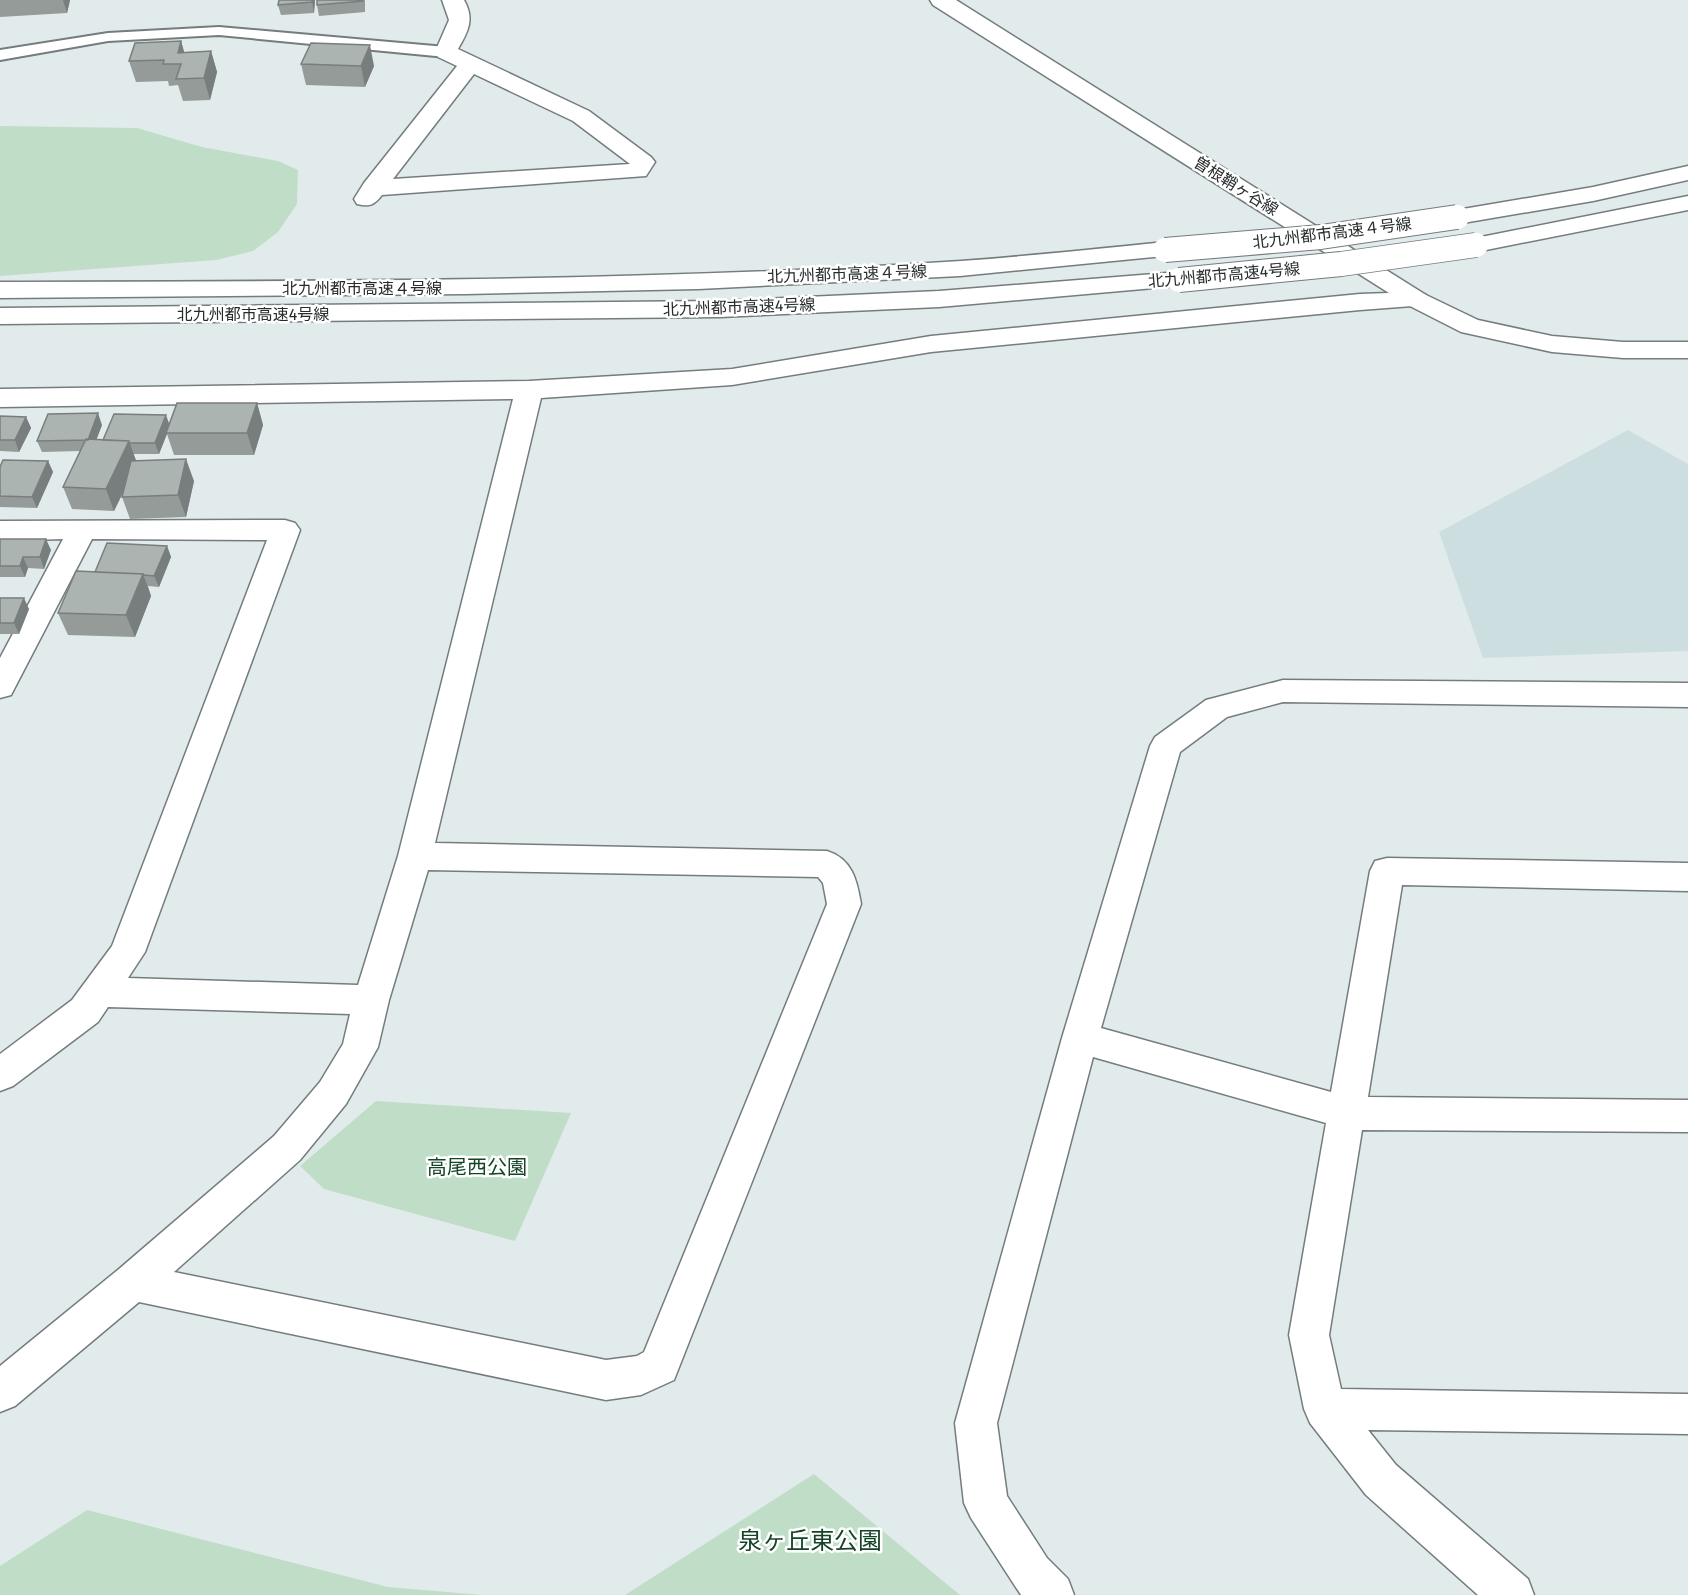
<svg xmlns="http://www.w3.org/2000/svg" width="1688" height="1595" font-family="'Fira Sans','Noto Sans JP',sans-serif">
<rect width="100%" height="100%" fill="#e2ebeb"/>
<!-- built -->
<path fill="#cddee0" d="M1628,430l60,34v187l-205,7 -44,-126z"/>
<!-- green -->
<path fill="#c0dec7" d="M0,126l137,2 65,19 76,14 20,9 -1,34 -19,28 -25,19 -37,9 -216,16z
M376,1101l195,12 -56,128 -191,-52 -24,-23z
M814,1474l146,121h-335z
M87,1510l301,77 94,8h-482v-29z"/>
<g fill="none" stroke-linecap="round" stroke-linejoin="round">
<defs>
<path id="service" d="M219,27l227,20 8,5 -8,5 -227,-22 -111,6 -108,19v-10l108,-17z"/>
<path id="minor" d="M442,0h22c11,19 4,32 -6,49l131,62 62,46 4,5 -9,14 -264,19c-8,10 -12,12 -25,9l-3,-5 10,-16 93,-117 -19,-9 -3,-5 14,-32zM474,74l99,47 57,43 -237,15z
M1417,292l9,3 4,5 -4,5 -66,5 -429,42 -199,33 -191,13 -106,445 392,8c25,8 30,29 34,53l-187,476 -33,15 -35,5 -467,-98 -124,104 -15,6v-46l119,-97 155,-133 46,-54 23,-38 7,-30 -242,-7 -10,15 -85,64 -13,5v-37l72,-54 40,-54 155,-406 -175,-1 -81,156 -11,3v-40l63,-119 -63,2v-20l285,-1 10,3 5,7 -155,422 -17,26 230,7 40,-129 115,-457 -513,8v-18l529,-8 203,-12 199,-33 429,-42zM428,870l390,7 5,6 4,21 -183,448 -7,4 -31,4 -432,-88 126,-112 46,-56 32,-57 11,-47z
M1283,680l405,3v24l-405,-5 -56,15 -47,35 -79,276 230,64 39,-221 5,-10 12,-3 301,5v28l-286,-6 -34,212 320,3v32l-326,-2 -33,205 12,54 347,5v40l-320,-4 28,35 132,114 6,16h-56l-112,-100 -56,-72 -6,-14 -15,-74 37,-212 -233,-66 -96,366 10,73 40,62 21,21 6,16h-53l-50,-77 -7,-15 -9,-80 107,-385 88,-292 5,-9 51,-37z"/>
<path id="primary" d="M930,0h26l470,295 52,25 74,16 71,6h65v16h-65l-71,-6 -91,-20 -53,-27 -475,-300z"/>
<path id="motorway" d="M1688,166v14l-95,21 -136,23 -9,-2 -3,-5 3,-5 9,-2 136,-23z
M1688,196v14l-212,42 -9,-2 -3,-5 3,-5 9,-2z
M1165,242l9,3 4,5 -4,5 -214,21 -262,13 -232,5 -466,4v-16c320,-1 641,0 961,-21 68,-5 136,-12 204,-19z
M1179,272l9,3 4,5 -4,5 -249,22 -219,10 -720,7v-16l720,-7 219,-10z"/>
</defs>
<!-- service casing -->
<use href="#service" stroke="#747c7d" stroke-width="4"/>
<!-- minor casing -->
<use href="#minor" stroke="#747c7d" stroke-width="3"/>
<!-- primary casing -->
<use href="#primary" stroke="#747c7d" stroke-width="3"/>
<!-- motorway casing -->
<use href="#motorway" stroke="#747c7d" stroke-width="3"/>
<!-- service -->
<use href="#service" fill="#fff" fill-rule="evenodd"/>
<!-- minor -->
<use href="#minor" fill="#fff" fill-rule="evenodd"/>
<!-- primary -->
<use href="#primary" fill="#fff" fill-rule="evenodd"/>
<!-- motorway -->
<use href="#motorway" fill="#fff" fill-rule="evenodd"/>
<defs>
<path id="motorway-bridge" d="M1165,250l156,-13 136,-20
M1179,280l162,-16 135,-19"/>
</defs>
<!-- motorway-bridge casing -->
<use href="#motorway-bridge" stroke="#747c7d" stroke-width="26" stroke-linecap="butt"/>
<!-- motorway-bridge -->
<use href="#motorway-bridge" stroke="#fff" stroke-width="24"/>
</g>
<!-- wall -->
<path fill="#949b99" d="M0,0h70l-3,13 -67,4z
M279,0h36l-1,13 -33,2 -3,-10z
M365,0v12l-46,4 -2,-11z
M181,41l3,11 27,-1 6,21 -7,28 -27,1 -5,-16 -9,1 -1,-5 -32,1 -7,-21z
M301,64l73,2 -9,21 -59,-2z
M257,403l6,22 -9,30h-80l-7,-21 -8,20h-26l3,7 58,20 -8,36 -56,2 -8,-22 1,-4 -9,18 -42,-2 -9,-22 17,-36 -38,1 -5,-11 65,-16 -6,15h7z
M0,416l26,1 5,11 -12,24 -19,-1z
M48,461l5,11 -16,36 -37,-1v-40z
M0,539l51,11 -7,19 -16,-1 -3,9h-25z
M167,546l4,11 -12,30 -11,-1 3,10 -16,41 -67,-2 -10,-22 37,-41z
M0,598l29,11 -10,25h-19z"/>
<!-- shaded-wall -->
<path fill="#787e7d" d="M63,0h7l-3,13z
M312,0h3l-1,13 -2,-11z
M181,41l6,21 -9,-9z
M370,45l4,21 -9,21 -4,-21z
M211,51l6,21 -7,28 -6,-22z
M257,403l6,22 -9,30 -7,-22z
M98,413l4,12 -10,26 -4,-11z
M166,415l4,11 -11,28 -4,-11z
M26,417l5,11 -12,24 -4,-12z
M129,441l8,22 -23,48 -8,-22z
M186,459l8,22 -8,36 -8,-22z
M48,461l5,11 -16,36 -5,-11z
M46,539l5,11 -7,19 -4,-12z
M167,546l4,11 -12,30 -5,-11z
M23,557l5,11 -3,9 -5,-11z
M143,574l8,22 -16,41 -9,-22z
M24,598l5,11 -10,25 -5,-11z"/>
<!-- building -->
<path fill="#acb4b2" stroke="#787e7d" stroke-width="1.5" d="M279,0h33v2l-34,3z
M317,0h46v1l-46,4z
M181,41l-3,12 33,-2 -7,27 -28,1 5,-15h-18l1,-4 -35,1 6,-18z
M311,43l59,2 -9,21 -60,-2z
M177,403h80l-10,30h-81z
M98,413l-10,27 -51,1 11,-27z
M114,414l52,1 -11,28h-26v-2l-26,-1z
M0,416l26,1 -11,23h-15z
M86,439l43,2 -23,48 -43,-2z
M186,459l-8,36 -56,2 9,-36z
M3,460l45,1 -16,36 -32,-1v-29z
M0,539h46l-6,18h-17l-3,9h-20z
M107,543l60,3 -13,30 -10,-1 -1,-1 -48,-2z
M76,571l67,3 -17,41 -68,-2z
M0,598h24l-10,25h-14z"/>
<g text-anchor="middle" dominant-baseline="central" stroke-width="5" stroke-linejoin="round" paint-order="stroke">
<!-- far-street labels -->
<g font-size="16" fill="#272b2b" stroke="#fff">
<text transform="translate(1236 186) rotate(32)">曽根鞘ヶ谷線</text>
<text transform="translate(1332 233) rotate(-7)">北九州都市高速４号線</text>
<text transform="translate(847 274) rotate(-2)">北九州都市高速４号線</text>
<text transform="translate(1224 275) rotate(-5)">北九州都市高速4号線</text>
<text x="362" y="288">北九州都市高速４号線</text>
<text transform="translate(739 307) rotate(-2)">北九州都市高速4号線</text>
<text x="253" y="314">北九州都市高速4号線</text>
</g>
<!-- park labels -->
<g font-size="20" fill="#144426" stroke="#fff">
<text x="477" y="1167">高尾西公園</text>
</g>
<!-- near-park labels -->
<g font-size="24" fill="#144426" stroke="#fff">
<text x="810" y="1541">泉ヶ丘東公園</text>
</g>
</g>
</svg>
